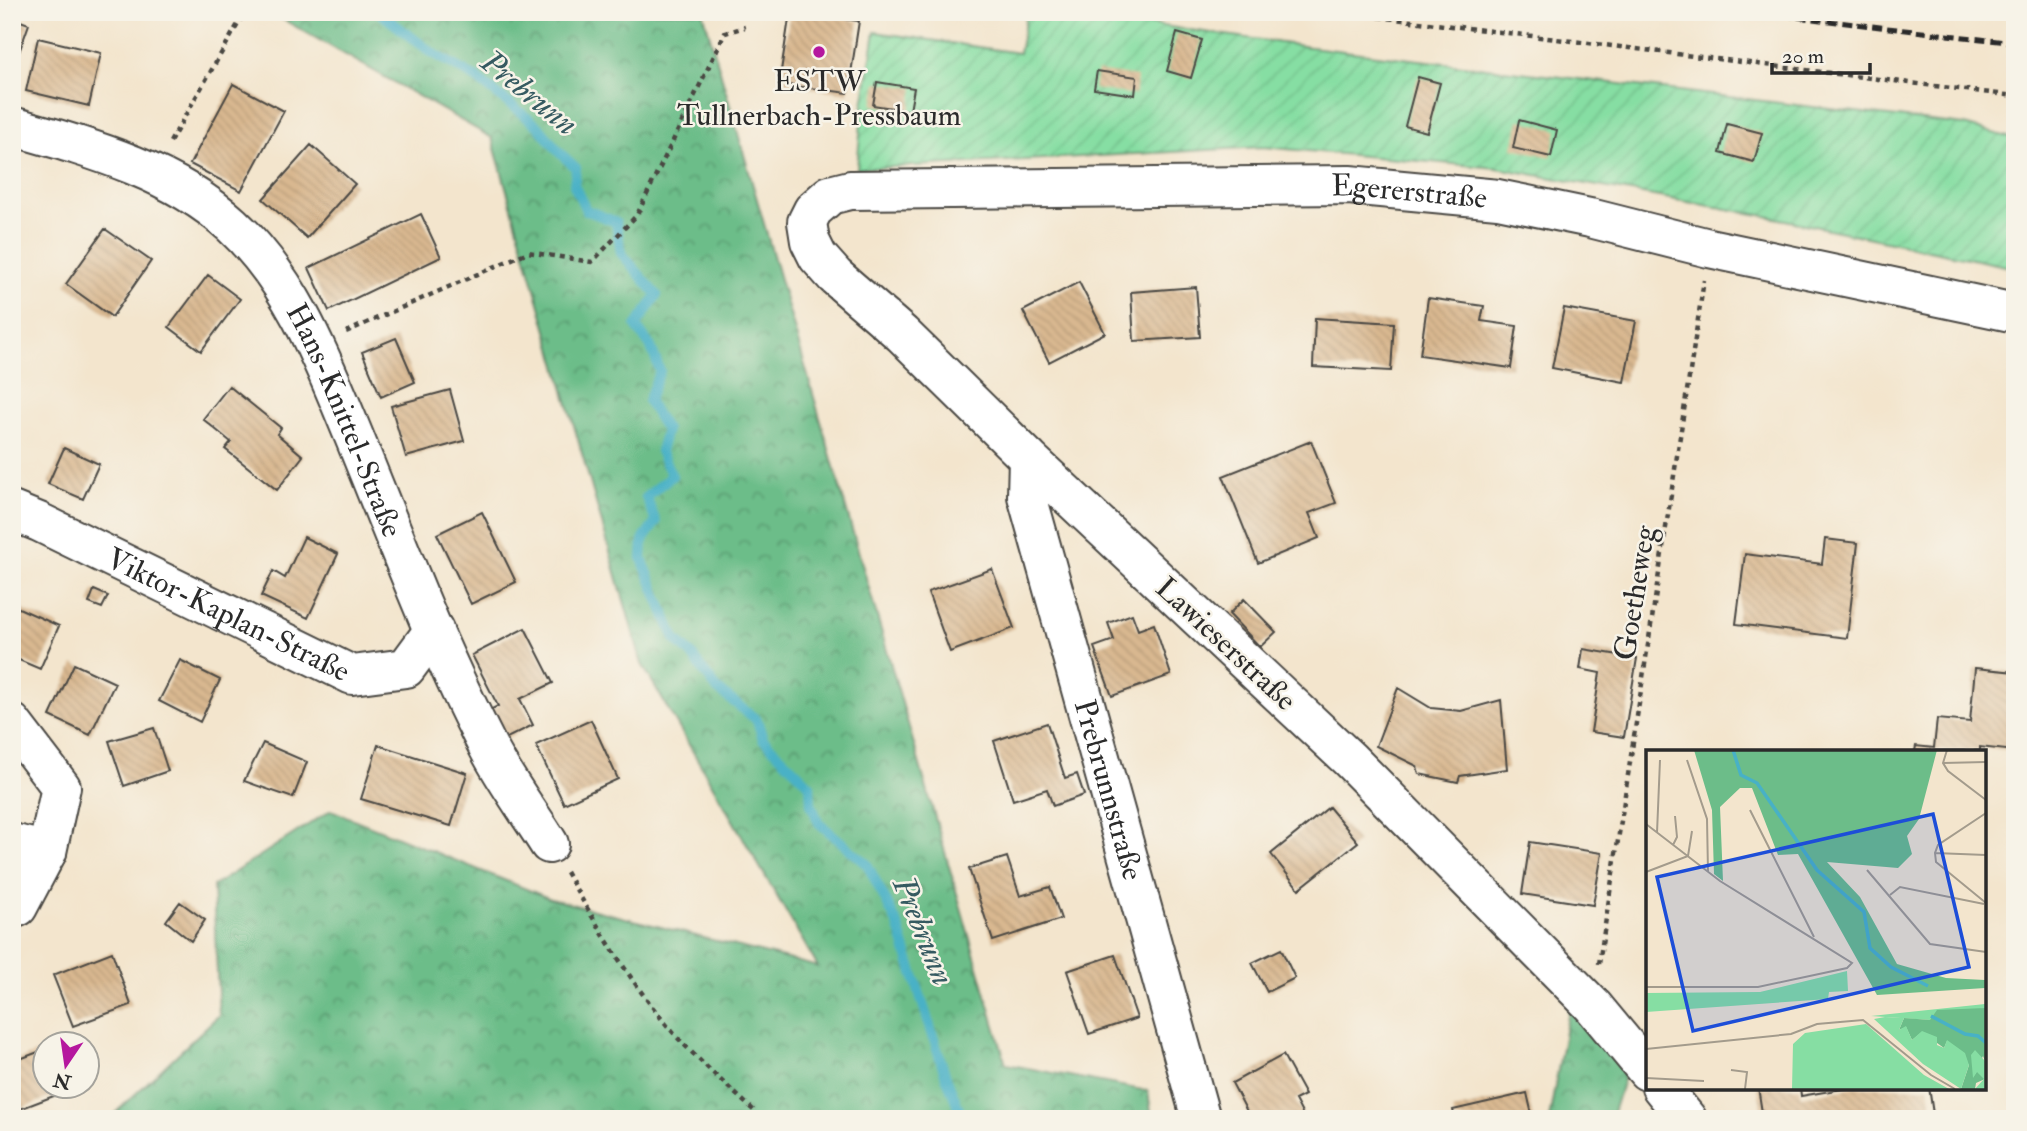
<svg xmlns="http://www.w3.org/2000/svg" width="2027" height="1131" font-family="'IM FELL Double Pica',serif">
<defs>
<pattern id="forest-crowns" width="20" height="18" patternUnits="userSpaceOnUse" patternTransform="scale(1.75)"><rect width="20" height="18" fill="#6cbd89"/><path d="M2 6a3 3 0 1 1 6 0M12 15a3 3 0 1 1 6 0" fill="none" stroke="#599a70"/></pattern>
<pattern id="garden-furrows" width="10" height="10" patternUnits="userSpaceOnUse" patternTransform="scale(1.75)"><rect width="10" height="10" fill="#86dea3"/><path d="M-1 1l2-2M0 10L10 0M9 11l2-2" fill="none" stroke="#74bf8c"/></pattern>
<pattern id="building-back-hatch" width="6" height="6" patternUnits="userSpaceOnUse" patternTransform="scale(1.75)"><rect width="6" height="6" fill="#d9b890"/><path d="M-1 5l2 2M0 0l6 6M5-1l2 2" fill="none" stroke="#ba9e7c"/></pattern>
</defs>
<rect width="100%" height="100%" fill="#f7f3e8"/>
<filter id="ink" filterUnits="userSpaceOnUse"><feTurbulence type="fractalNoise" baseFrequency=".0143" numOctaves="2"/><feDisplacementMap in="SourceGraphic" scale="14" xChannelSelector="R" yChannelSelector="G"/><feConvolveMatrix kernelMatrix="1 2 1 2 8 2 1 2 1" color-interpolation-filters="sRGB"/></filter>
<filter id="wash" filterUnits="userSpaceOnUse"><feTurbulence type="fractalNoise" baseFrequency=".00686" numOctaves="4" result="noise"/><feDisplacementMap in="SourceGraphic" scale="28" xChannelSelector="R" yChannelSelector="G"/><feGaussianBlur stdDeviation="1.57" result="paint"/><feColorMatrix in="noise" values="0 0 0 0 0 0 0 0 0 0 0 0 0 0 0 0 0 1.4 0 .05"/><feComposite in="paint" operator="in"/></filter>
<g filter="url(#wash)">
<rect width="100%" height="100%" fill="#f3e5cd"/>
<!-- forest -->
<path fill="url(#forest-crowns)" stroke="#4c745a" stroke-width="2" d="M270,12h433l303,1052 142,27 4,28h-1043l110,-104 -6,-129 118,-76 220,89 267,68 -176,-303 -150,-526z
M1571,999l57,65 -17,55h-62z"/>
<!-- garden -->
<path fill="url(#garden-furrows)" stroke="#588467" stroke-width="2" d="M1027,12h53l82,14 148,21 654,78 51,14v129l-249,-52 -269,-48 -234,-21 -406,22 5,-58 13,-79 144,21z"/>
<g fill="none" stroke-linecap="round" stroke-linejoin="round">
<!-- stream -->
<path stroke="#48b1c6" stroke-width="10" d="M379,12l52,40 45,26 62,48 21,26 17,16 -2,17 12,25 30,12 5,31 36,42 -21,31 15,21 9,24 -12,30 18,29 -6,21 12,25 -26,21 10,25 -13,18 -1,19 33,80 16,15 26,35 40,31 6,19 47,46 1,19 8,19 48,41 31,61 47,149 18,45"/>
</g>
<g id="blocks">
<!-- building -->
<path fill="url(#building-back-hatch)" d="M790,12l69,9 -11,72 -69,-9z
M12,18l17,6 -16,45h-1z
M1177,33l25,7 -11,38 -24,-7z
M38,38l63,15 -12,53 -63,-15z
M1097,71l40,6 -2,18 -41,-6z
M1418,77l22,6 -13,49 -22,-6z
M877,82l37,6 -4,23 -37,-6z
M233,84l51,27 -43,80 -51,-27z
M1519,120l38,10 -6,27 -38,-9z
M1727,124l35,9 -8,29 -34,-9z
M311,145l44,39 -48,54 -44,-39z
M421,214l20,43 -112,54 -20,-43z
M105,229l46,32 -39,56 -46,-33z
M208,275l32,24 -39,52 -32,-24z
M1079,282l26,51 -56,29 -26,-51z
M1196,287l4,50 -66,4 -3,-49z
M1428,298l56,8 -3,15 36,5 -6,42 -91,-13z
M1564,308l72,13 -12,61 -72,-14z
M1315,318l79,5 -3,48 -78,-4z
M396,338l19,44 -34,15 -19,-45z
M229,386l52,42 -4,6 26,22 -26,34 -52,-41 6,-7 -28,-23z
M450,390l14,51 -58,16 -15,-51z
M1311,441l25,62 -27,10 10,25 -61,25 -35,-87z
M64,448l35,16 -16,35 -35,-15z
M482,512l34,70 -45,22 -34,-70z
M304,537l34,17 -30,64 -47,-22 12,-25 12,7z
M1825,539l33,4 -11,95 -111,-14 9,-70 77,10z
M992,569l22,59 -64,24 -22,-60z
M94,590l14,6 -6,12 -13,-5z
M1244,599l32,33 -16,15 -31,-33z
M12,605l47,21 -19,43 -28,-12z
M1132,614l6,16 16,-6 17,51 -59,21 -18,-49 20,-7 -6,-17z
M525,628l28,55 -33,16 13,26 -30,15 -15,-29 10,-5 -26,-51z
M1583,649l54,9 -13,79 -33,-5 9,-59 -20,-4z
M180,660l40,20 -20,42 -41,-21z
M74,664l41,19 -25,52 -40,-19z
M1975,668l40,4v79l-35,-4v4h-65l1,-5 18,2 3,-29 33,3z
M1398,688l33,20 30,3 40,-11 6,69 -47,7 -2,6 -39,-8 -2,-8 -41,-20z
M591,720l27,59 -54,25 -28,-59z
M1047,723l18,55 12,-4 7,21 -31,11 -6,-17 -34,11 -19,-59z
M154,728l14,43 -44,15 -15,-45z
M263,743l44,19 -14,36 -49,-17z
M378,745l89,28 -16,53 -90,-27z
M1329,807l29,35 -59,47 -28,-35z
M1530,842l72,11 -9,52 -71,-11z
M1007,857l13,39 30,-9 11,32 -68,22 -24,-72z
M180,902l25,18 -14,21 -25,-20z
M1281,949l14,29 -28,14 -15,-29z
M112,952l19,53 -58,21 -20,-51z
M1115,955l22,63 -48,16 -22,-63z
M46,1049v37h24l2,3 -60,23v-50z
M1283,1055l22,40 -10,5 10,19h-54l-19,-36z
M1758,1087h42l1,9 52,-9h76l4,27 -27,5h-143z
M1527,1093l6,26h-78l-2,-9z"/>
</g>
</g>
<g filter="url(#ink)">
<use href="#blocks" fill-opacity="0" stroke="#494743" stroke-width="2"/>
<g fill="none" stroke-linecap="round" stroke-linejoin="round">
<defs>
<g id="minor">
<path id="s1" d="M12,126c77,22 160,44 220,99 61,57 90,134 121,209 27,66 52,131 80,196 17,39 35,78 54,115 17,34 42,67 62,99"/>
<path id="s2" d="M1028,458l-1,38 174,623"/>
<path id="s3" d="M12,511l27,11 313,153 54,-7 28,-38"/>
<path d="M12,723l49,64 -14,65 -29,55 -6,2"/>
<path d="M12,843l35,9"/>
<path id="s4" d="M1647,1071l-54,-65 -244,-247 -321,-301 -126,-124 -67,-58 -17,-19 -8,-16 -3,-19 6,-12 17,-15 20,-5 499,-5 149,14 92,19 119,30 306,65"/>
<path d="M1661,1087l26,32"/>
</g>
</defs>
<!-- minor casing -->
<use href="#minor" stroke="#494743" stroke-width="42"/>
<!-- path -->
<path stroke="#494743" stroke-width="4.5" stroke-dasharray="5 5" stroke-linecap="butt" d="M1339,12l676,84
M170,142l75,-130
M346,332l182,-80 64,10 45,-47 88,-182 20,-6
M566,872c33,57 67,115 111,165 27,29 57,55 86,82
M1599,964l105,-684"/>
<!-- minor -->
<use href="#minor" stroke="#fff" stroke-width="38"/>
<!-- rail -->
<path stroke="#2b2b2b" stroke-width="5" stroke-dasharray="10 5" stroke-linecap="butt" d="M1753,12l262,31"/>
</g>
</g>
<!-- markers -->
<circle fill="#b5179e" stroke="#f7f3e8" stroke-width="2.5" cx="819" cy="52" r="7"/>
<g text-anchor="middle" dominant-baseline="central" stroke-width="5" stroke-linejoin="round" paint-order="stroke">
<!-- poi labels -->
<g font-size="30" fill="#2b2b2b" stroke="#f7f3e8">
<text x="819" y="81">ESTW<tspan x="819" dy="34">Tullnerbach-Pressbaum</tspan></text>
</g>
<!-- street labels -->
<g font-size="30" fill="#2b2b2b" stroke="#f7f3e8">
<text stroke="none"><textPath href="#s4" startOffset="1816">Egererstraße</textPath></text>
<text stroke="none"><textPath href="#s1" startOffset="471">Hans-Knittel-Straße</textPath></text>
<text transform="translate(1635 593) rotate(-81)">Goetheweg</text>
<text stroke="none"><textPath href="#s3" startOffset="240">Viktor-Kaplan-Straße</textPath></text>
<text transform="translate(1226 644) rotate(43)">Lawieserstraße</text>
<text stroke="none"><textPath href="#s2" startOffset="343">Prebrunnstraße</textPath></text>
</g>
<!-- water labels -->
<g font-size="32" font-style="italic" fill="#355a61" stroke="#f7f3e8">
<text transform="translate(529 93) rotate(39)">Prebrunn</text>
<text transform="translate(923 931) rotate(68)">Prebrunn</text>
</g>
</g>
<!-- overview -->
<g transform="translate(1646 750)">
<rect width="340" height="340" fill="#f3e5cd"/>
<path d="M339,254v4l-55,12 -59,-4z" fill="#86dea3"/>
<path d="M48,0h243l-18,69 -12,17 5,18 -14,14 -71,-6 33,35 37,67 49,14 39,2v8l-108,7 -79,-141 -20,1 -26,-67h-12l-20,19 3,74 -9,-7 -2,-64zM339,258v53l-2,-5 -9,20 3,-5 8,8 -9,4 -1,6h-14l8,-24 -22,-24 -3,7 -22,-16 -10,8 -6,-13 -7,3 5,-12 26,2 7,-10z" fill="#6cbd89"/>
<path d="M201,221l1,20 -19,1 -1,7 -182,13v-19l114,-1zM239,267l19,1 -5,12 7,-4 6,14 10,-9 15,6v8l7,3 3,-8 18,13 4,12 -8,24 -38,-25 -49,-45zM220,274l58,51 25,14h-157l1,-45 12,-11zM329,300l10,11v28h-10l9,-10 -7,-7 -4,6 -2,-23z" fill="#86dea3"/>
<path fill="none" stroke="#48b1c6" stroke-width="3.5" d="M87,0l8,25 16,8 60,87 47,42 6,36 21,19 37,19M285,266l34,18 13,2 8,7"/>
<path fill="none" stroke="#a39b8c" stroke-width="2" d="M301,0l-4,13 5,8 38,29M41,10l20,59 1,53M297,13l43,-1M104,60l64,127M340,63l-48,32 -3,8 1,9 50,41M0,74l74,57 132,82 -5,5 -89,19h-112M11,83l3,-73M27,95l4,-8 -2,-21M289,103l51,2M221,120l63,74 56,8M0,122l42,-16 4,-25M244,145l10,-8 84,17M0,299l145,-15 26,-10 46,-4 68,55 24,14M85,320l16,2 -2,17M0,328l58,3"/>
<path fill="#1d4ed8" fill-opacity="0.15" stroke="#1d4ed8" stroke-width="3.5" d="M287,64l36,153 -276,64 -36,-154z"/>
<rect width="340" height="340" fill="none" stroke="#2b2b2b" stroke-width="3.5"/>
</g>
<!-- margin -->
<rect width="2027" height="1131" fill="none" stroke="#f7f3e8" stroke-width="42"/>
<!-- north arrow -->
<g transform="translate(66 1065) rotate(193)"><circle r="33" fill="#f7f3e8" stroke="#a5a39c" stroke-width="2"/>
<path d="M0-5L12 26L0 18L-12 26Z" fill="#b5179e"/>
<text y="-10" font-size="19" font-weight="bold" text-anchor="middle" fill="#2b2b2b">N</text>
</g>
<!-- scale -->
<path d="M1772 63v10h98v-10" fill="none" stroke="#2b2b2b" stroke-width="3.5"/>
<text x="1782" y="63" font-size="21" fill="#2b2b2b" stroke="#f7f3e8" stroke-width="5" paint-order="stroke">20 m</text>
</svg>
